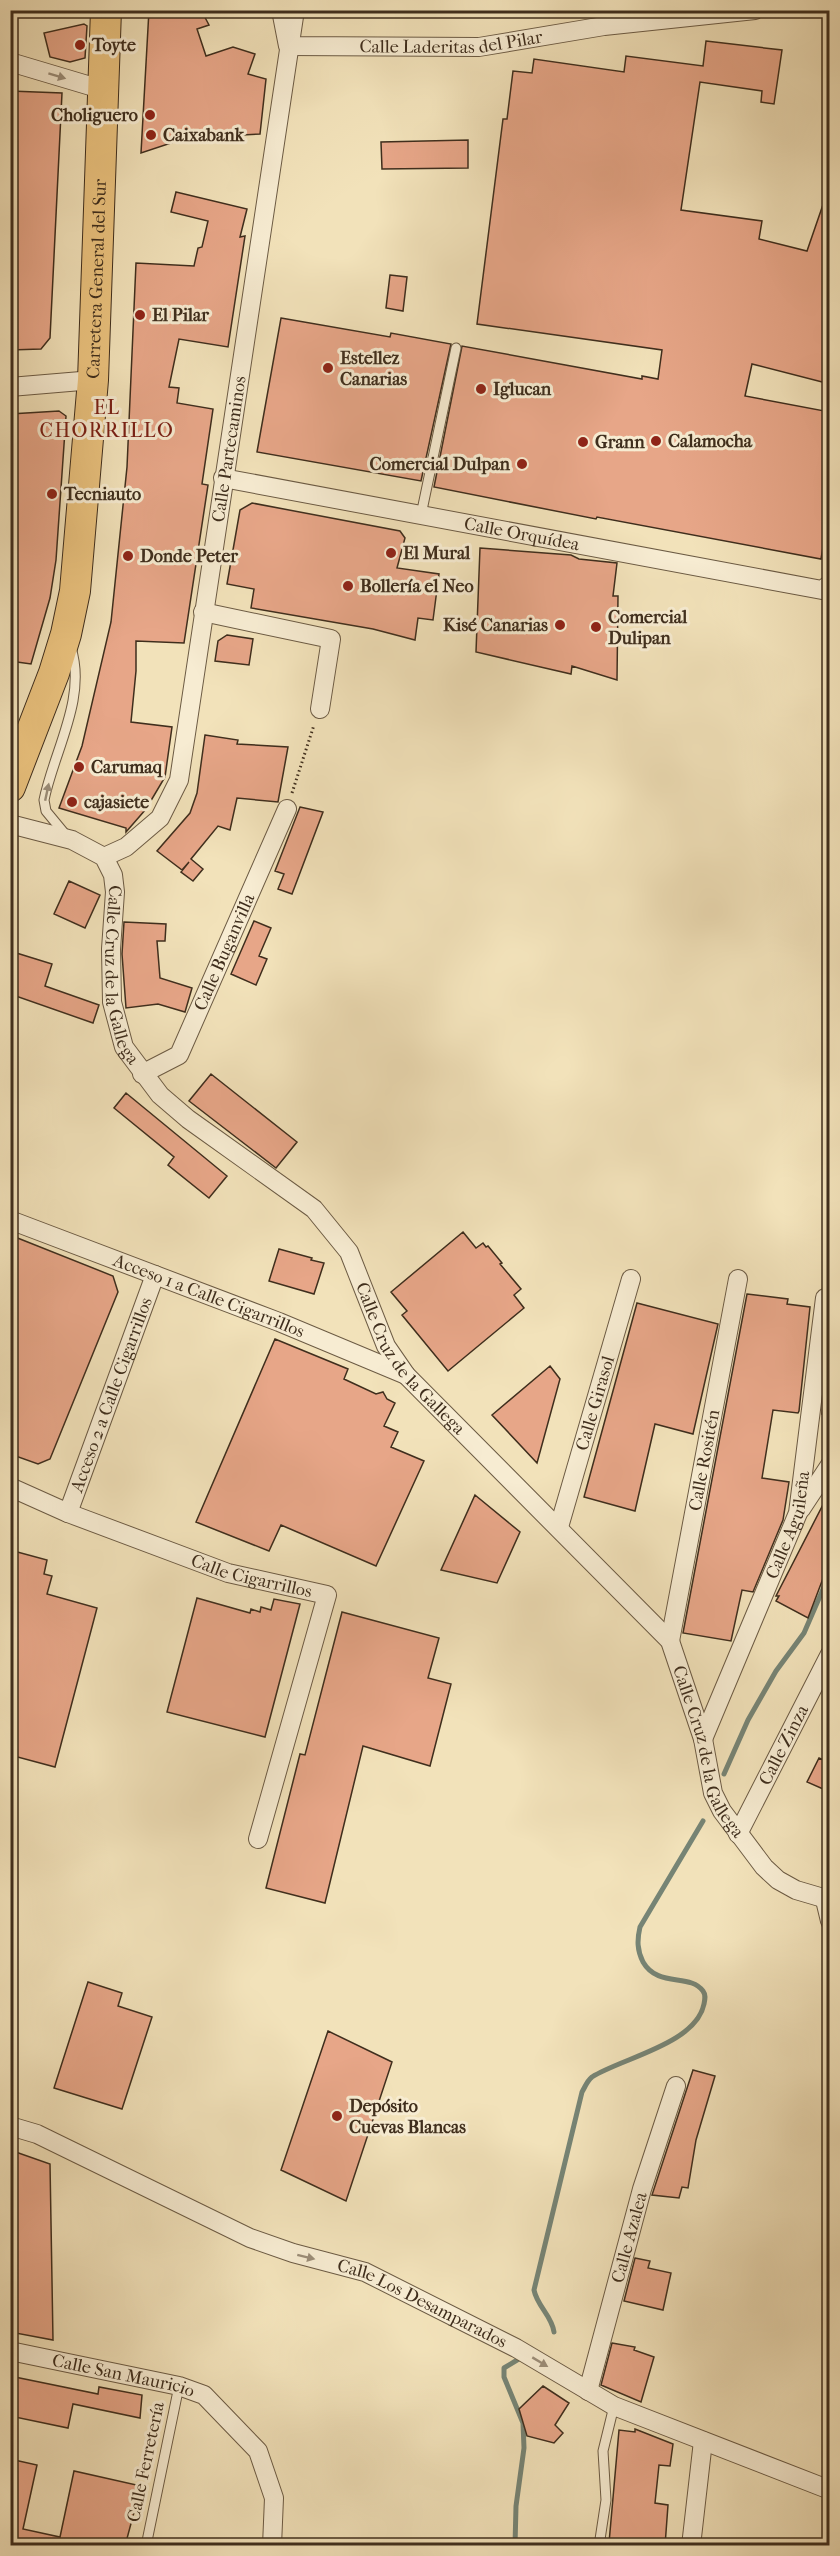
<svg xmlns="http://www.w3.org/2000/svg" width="840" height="2556" font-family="'IM FELL French Canon',serif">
<rect width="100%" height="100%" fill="#f2e2ba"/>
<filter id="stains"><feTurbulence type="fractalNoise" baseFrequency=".00333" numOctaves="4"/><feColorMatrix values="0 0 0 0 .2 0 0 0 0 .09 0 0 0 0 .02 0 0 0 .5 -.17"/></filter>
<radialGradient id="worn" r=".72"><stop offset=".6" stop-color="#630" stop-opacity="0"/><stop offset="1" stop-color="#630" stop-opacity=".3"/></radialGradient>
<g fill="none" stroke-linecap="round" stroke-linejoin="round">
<!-- stream -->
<path stroke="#768475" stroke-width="5" d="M724,1774l24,-54 28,-49 28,-38 26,-60
M554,2332c-2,-16 -17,-26 -20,-42l48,-198c3,-5 5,-11 10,-15 30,-19 104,-33 112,-73 1,-5 2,-9 -1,-13 -13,-18 -45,-3 -60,-29 -6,-12 -6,-22 -3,-35l63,-106
M515,2546l1,-40 8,-58 -1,-25 -19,-46v-9l18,-11"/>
</g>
<!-- building -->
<path fill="#e7a688" stroke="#3f2e1d" stroke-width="1.5" d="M149,10h52l8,15 -12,4 9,27 27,-9 22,7 -7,20 18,5 -6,55 -74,4 -45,15z
M84,24l3,2 -2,32 -15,4 -20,-5 -6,-24z
M706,41l76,9 -8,54 -13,-2 1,-11 -62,-9 -19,128 81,11 -3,18 48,12 20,-58h3v191l-78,-20 -7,32 85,16v96l-9,51 -224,-42 -1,2 -162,-32 28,-141 180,33v-3l16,3 4,-29 -185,-26 26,-205h4l6,-48 19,2 2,-14 90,13 2,-16 77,10z
M10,91l52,2 -12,245 -9,11 -31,1z
M468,140v28l-86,1 -1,-27z
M176,192l71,17 -7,28 5,-1 -17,111 -49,-8 -10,48 10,1 -2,15 36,6 -11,75 6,1 -24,158 -48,-2v30l-5,51 41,5 -7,50 -19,32 -20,23v-4l-67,-20 23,-62 29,-124 16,-155 9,-204 58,3 4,-18 4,-1 6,-26 -37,-9z
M390,275l17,2 -4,34 -17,-3z
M281,318l109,19 1,-4 60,11 -30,137 -164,-29z
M59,411l7,5 -10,144 -6,38 -19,66 -21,-3v-247z
M252,503l148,28 5,7 -8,30 42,6 -6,46 -15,-2 -3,22 -42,-11 -122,-21 3,-19 -27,-5 13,-74z
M480,548l91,7 8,4 38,4 -4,33h5l-1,84 -45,-14 -1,8 -95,-22z
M227,635l26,4 -4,26 -34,-4 3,-20z
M205,735l33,5 -1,4 51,3 -10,55 -41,-4 -7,32 -12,-4 -27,33 12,10 -10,12 -12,-9 8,-10 -7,8 -25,-19 33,-38 7,-20z
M300,807l23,5 -31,82 -14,-5 6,-15 -9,-3z
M69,881l31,14 -15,33 -31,-14z
M254,921l17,7 -12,28 8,3 -11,26 -25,-11z
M124,922l42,2 -1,17h-8l3,37 32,10 -7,24 -27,-8 -32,4 -4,-54z
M10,951l42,13 -7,22 54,19 -6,18 -83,-29z
M211,1074l86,68 -21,26 -87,-67z
M126,1093l101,83 -18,22 -41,-33 6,-8 -60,-49z
M463,1232l13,16 7,-5 3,4 2,-1 14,17 -2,1 21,25 -7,6 10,13 -76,63 -46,-56 5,-4 -16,-19z
M10,1235l103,41 5,16 -68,167 -12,5 -28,-10z
M279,1249l33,9 -1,2 13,3 -10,31 -45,-13z
M747,1294l41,5 -1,5 23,3 -11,104 -1,2 -25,-3 -11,68 27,4 -6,38 -30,72 -11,-2 -11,51 -48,-8z
M637,1303l81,21 -25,110 -38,-10 -20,87 -51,-14z
M275,1339l73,30 -4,10 32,15 7,-2 4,7 8,4 -11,23 14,6 -7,15 33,14 -48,105 -95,-41 -12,26 -73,-29z
M550,1366l10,13 -23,84 -45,-48z
M826,1378h4v37l-8,-1z
M830,1491v69l-22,58 -32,-17 3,-5h-3z
M475,1495l45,37 -23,51 -56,-13z
M10,1550l37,10 -3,14 8,2 -5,18 50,14 -42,159 -45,-12z
M197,1598l53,15 1,-4 9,3 1,-5 10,3 3,-11 26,5 -35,133 -98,-25z
M342,1612l97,26 -11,40 23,6 -21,82 -67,-20 -38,157 -59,-15 34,-134 5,1z
M819,1758l11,5v29l-23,-10z
M88,1982l34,11 -4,13 34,11 -30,92 -68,-21z
M328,2031l64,31 -46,139 -65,-31z
M693,2070l22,6 -19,64 -8,48 -6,-1 -3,11 -27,-3z
M10,2150l40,14 3,176 -43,-8z
M635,2258l15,3 -2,7 23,5 -8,37 -39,-9z
M612,2343l23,4 -1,3 20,7 -13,45 -40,-17z
M10,2376l88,18 1,-7 43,8 -2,23 -67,-14 -5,24 -58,-12z
M543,2386l26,17 -14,22 8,8 -9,10 -27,-7 -8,-27z
M635,2429l38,15 -3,22 -11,-1 -4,38 13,2 -3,41 -56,-3 10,-113 16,2z
M10,2459l27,6 -14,64 37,8 14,-66 67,15 -16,60h-115z"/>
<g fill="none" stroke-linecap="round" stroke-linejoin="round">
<defs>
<path id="lane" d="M421,515l35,-167
M65,834l-19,-23 -2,-11c10,-49 43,-102 27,-152
M146,2546l33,-160
M599,2546l7,-46 -3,-49 11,-45"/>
<g id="street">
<path id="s1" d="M281,10l7,36 191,1 125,-21 151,-16"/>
<path d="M10,62l94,28"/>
<path d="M10,387l83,-7"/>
<path id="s2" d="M223,478l599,112 8,-6"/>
<path d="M203,612l128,27 -11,70"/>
<path id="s3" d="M10,824l62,16 32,17 9,18 2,17 -4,57 1,53 12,45 36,48 28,24 126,90 35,43 37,94 20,29 264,266 33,98 10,54 9,18 42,56 14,13 18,10 34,10"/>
<path id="s4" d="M104,857l22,-10 34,-29 19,-38 116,-770"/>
<path id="s5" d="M142,1074l37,-19 108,-246"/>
<path id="s6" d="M10,1220l269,102 127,53"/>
<path id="s7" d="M10,1487l58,26 160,60 99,22 -69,244"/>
<path d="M801,1509l29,-44"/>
<path id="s8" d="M68,1513l87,-238"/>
<path id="s9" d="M559,1527l72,-248"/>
<path id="s10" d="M670,1641l68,-362"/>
<path id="s11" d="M703,1739l95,-226 27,-215"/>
<path id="s12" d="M738,1834l92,-180"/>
<path d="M825,1900l5,21"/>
<path id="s13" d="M10,2126l27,8 213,104 43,15 72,19 151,76 98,58 216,84"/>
<path id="s14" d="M10,2351l169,35 25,9 54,56 16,47 -2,48"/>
<path id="s15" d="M588,2391l54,-202 34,-103"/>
<path d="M691,2546l12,-105"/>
</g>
<g id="primary">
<path id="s16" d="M10,787l44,-114 12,-39 9,-43 18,-211 13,-370"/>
</g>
</defs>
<!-- lane casing -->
<use href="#lane" stroke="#6c5b44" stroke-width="11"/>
<!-- street casing -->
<use href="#street" stroke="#6c5b44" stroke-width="20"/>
<!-- primary casing -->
<use href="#primary" stroke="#3f2e1d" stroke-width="32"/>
<!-- path -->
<path stroke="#3f2e1d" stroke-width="3" stroke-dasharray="1.5 3" stroke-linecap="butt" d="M292,793l22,-68"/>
<!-- lane -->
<use href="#lane" stroke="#f7ecd2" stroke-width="9"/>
<!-- street -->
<use href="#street" stroke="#f7ecd2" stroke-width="18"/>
<!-- primary -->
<use href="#primary" stroke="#e9c17d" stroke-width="30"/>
</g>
<!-- one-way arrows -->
<defs><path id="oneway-solid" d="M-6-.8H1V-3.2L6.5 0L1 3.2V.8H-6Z" transform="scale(1.5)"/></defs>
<g fill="#9b8d78">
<use href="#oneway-solid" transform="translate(57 76) rotate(17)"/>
<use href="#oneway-solid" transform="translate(47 792) rotate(-78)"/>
<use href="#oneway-solid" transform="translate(306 2257) rotate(14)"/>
<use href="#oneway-solid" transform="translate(540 2362) rotate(31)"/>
</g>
<!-- markers -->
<g fill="#8f2418" stroke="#f7ecd2" stroke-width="2">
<circle cx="80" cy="45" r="6"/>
<circle cx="150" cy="115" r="6"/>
<circle cx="151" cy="135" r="6"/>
<circle cx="140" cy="315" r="6"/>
<circle cx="328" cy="368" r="6"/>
<circle cx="481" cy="389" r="6"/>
<circle cx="656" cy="441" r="6"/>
<circle cx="583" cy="442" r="6"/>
<circle cx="522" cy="464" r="6"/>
<circle cx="52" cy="494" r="6"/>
<circle cx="391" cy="553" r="6"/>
<circle cx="128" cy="556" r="6"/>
<circle cx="348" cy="586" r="6"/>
<circle cx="560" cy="625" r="6"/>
<circle cx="596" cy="627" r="6"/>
<circle cx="79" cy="767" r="6"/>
<circle cx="72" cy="802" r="6"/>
<circle cx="337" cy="2116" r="6"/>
</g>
<g text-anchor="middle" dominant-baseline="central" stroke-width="6" stroke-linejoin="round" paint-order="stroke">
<!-- street labels -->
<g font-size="18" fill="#3f2e1d" stroke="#f7ecd2">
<text stroke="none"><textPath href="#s1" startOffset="200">Calle Laderitas del Pilar</textPath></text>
<text stroke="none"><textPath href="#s16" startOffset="520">Carretera General del Sur</textPath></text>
<text stroke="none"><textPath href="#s4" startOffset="446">Calle Partecaminos</textPath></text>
<text stroke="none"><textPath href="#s2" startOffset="304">Calle Orquídea</textPath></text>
<text stroke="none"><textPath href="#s5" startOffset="154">Calle Buganvilla</textPath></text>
<text stroke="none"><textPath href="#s3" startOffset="222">Calle Cruz de la Gallega</textPath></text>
<text stroke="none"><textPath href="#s6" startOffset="213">Acceso 1 a Calle Cigarrillos</textPath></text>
<text stroke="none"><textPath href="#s3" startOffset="726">Calle Cruz de la Gallega</textPath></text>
<text stroke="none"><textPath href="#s8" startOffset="126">Acceso 2 a Calle Cigarrillos</textPath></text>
<text stroke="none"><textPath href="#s9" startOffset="129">Calle Girasol</textPath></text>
<text stroke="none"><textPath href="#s10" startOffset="184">Calle Rositén</textPath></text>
<text stroke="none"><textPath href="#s11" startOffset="231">Calle Aguileña</textPath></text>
<text stroke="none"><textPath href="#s7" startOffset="258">Calle Cigarrillos</textPath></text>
<text stroke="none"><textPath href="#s12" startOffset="100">Calle Zinza</textPath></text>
<text stroke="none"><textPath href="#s3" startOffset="1230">Calle Cruz de la Gallega</textPath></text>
<text stroke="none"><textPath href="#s15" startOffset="159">Calle Azalea</textPath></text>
<text stroke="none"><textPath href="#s13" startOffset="450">Calle Los Desamparados</textPath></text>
<text stroke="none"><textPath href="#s14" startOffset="116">Calle San Mauricio</textPath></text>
<text transform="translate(146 2462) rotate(-78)">Calle Ferretería</text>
</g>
<!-- poi labels -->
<g font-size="18" font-weight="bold" fill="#3f2e1d" stroke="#f7ecd2" text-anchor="start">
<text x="92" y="45">Toyte</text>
<text x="138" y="115" text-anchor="end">Choliguero</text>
<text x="163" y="135">Caixabank</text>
<text x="152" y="315">El Pilar</text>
<text x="340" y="358">Estellez<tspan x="340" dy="21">Canarias</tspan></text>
<text x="493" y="389">Iglucan</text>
<text x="668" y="441">Calamocha</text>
<text x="595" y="442">Grann</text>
<text x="510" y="464" text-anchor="end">Comercial Dulpan</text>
<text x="64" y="494">Tecniauto</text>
<text x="403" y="553">El Mural</text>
<text x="140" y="556">Donde Peter</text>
<text x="360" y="586">Bollería el Neo</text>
<text x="608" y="617">Comercial<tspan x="608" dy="21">Dulipan</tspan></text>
<text x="548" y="625" text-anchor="end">Kisé Canarias</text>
<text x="91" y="767">Carumaq</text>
<text x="84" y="802">cajasiete</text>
<text x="349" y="2106">Depósito<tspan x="349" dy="21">Cuevas Blancas</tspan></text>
</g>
<!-- neighbourhood labels -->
<g font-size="20" letter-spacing="1.5" fill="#7a1f14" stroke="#f7ecd2">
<text x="107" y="407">EL<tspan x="107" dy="23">CHORRILLO</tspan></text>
</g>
</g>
<!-- margin -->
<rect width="840" height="2556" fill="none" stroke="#f2e2ba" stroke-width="36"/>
<rect x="12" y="12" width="816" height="2532" fill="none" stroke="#3f2e1d" stroke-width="3"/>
<rect x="18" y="18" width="804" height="2520" fill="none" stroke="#3f2e1d" stroke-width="1.5"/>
<rect width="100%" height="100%" filter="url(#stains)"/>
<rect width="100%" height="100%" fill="url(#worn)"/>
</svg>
